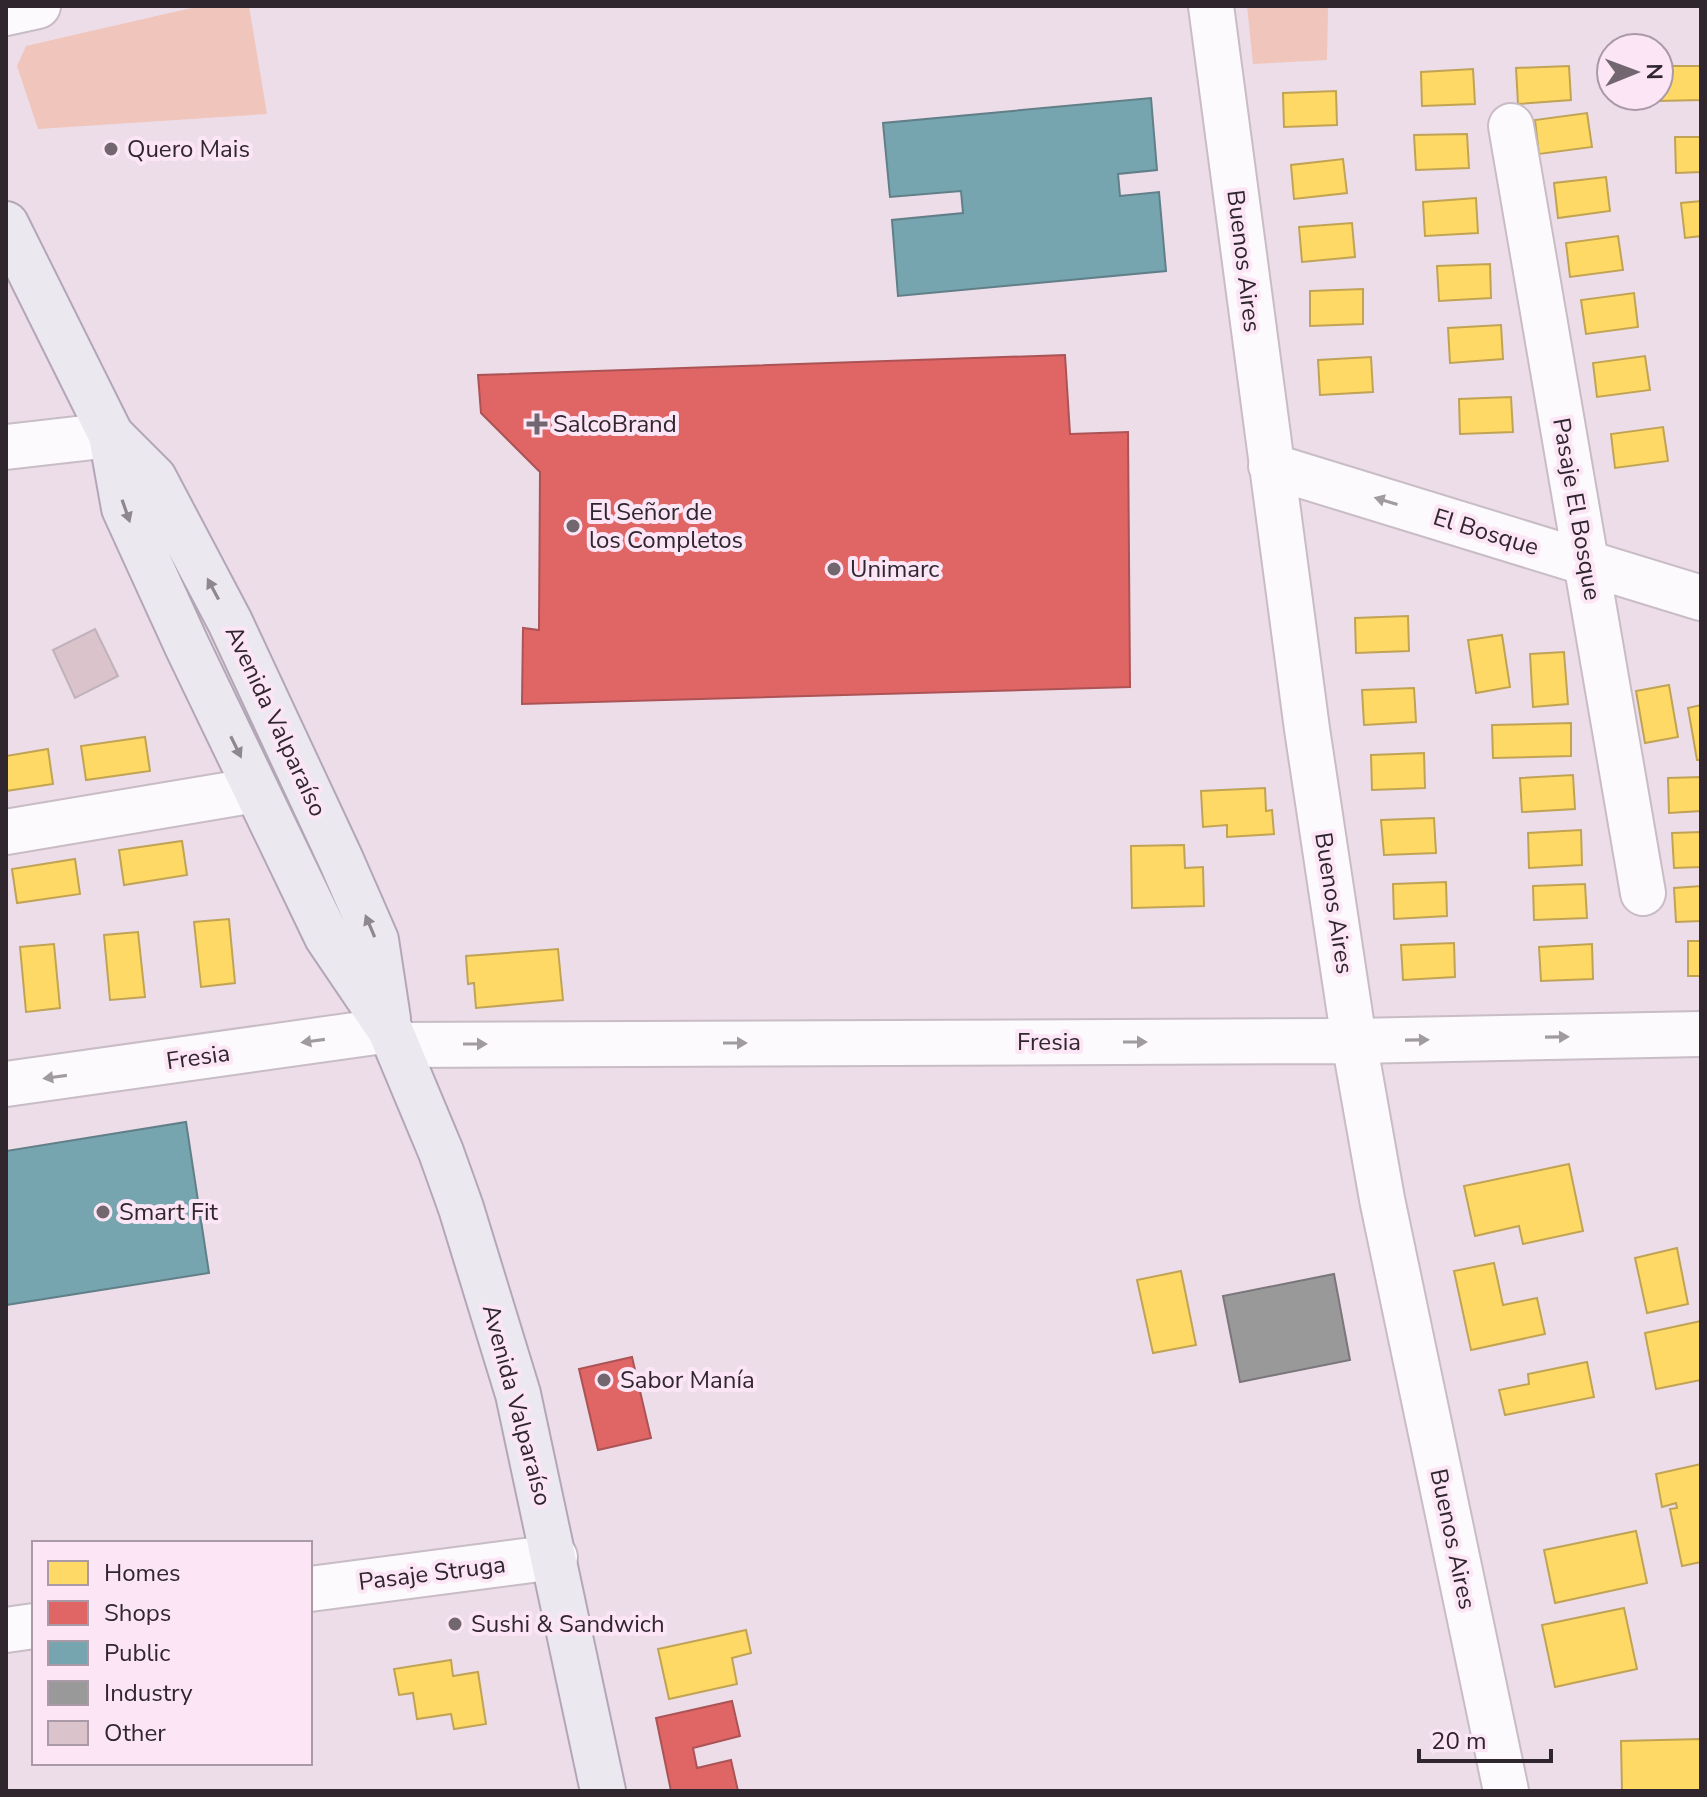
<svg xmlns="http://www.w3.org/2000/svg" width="1707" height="1797" font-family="'Nunito Sans',sans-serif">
<rect width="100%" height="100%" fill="#ecdde8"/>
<!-- green -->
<path fill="#f0c5bb" d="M200,6h49l18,108 -229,15 -21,-63 9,-20z
M1247,6h81l-1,54 -74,4z"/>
<!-- homes -->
<path fill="#ffd966" stroke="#c1a355" stroke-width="2" d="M1569,66l2,34 -53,4 -2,-36z
M1659,66h42v34l-43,1z
M1473,69l2,35 -53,2 -1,-34z
M1336,91l1,34 -53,2 -1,-34z
M1587,113l5,34 -53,7 -4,-34z
M1467,134l2,34 -53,2 -2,-35z
M1675,137h26v35l-25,1z
M1343,159l4,34 -53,6 -3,-34z
M1606,177l4,34 -52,7 -4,-35z
M1476,198l2,35 -53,3 -2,-34z
M1701,201v35l-16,2 -4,-35z
M1352,223l3,34 -53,5 -3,-35z
M1618,236l5,34 -53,7 -4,-34z
M1490,264l1,34 -52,3 -2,-35z
M1363,289v35l-53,2v-35z
M1634,293l4,34 -52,7 -5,-34z
M1501,325l2,34 -53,4 -2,-35z
M1645,356l5,34 -53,7 -4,-34z
M1371,357l2,35 -53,3 -2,-35z
M1511,397l2,35 -53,2 -1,-35z
M1663,427l5,34 -53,7 -4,-34z
M1408,616l1,35 -53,2 -1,-35z
M1502,635l8,52 -34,6 -8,-53z
M1564,652l4,52 -35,3 -3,-53z
M1669,685l9,52 -33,6 -9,-52z
M1414,688l2,34 -52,3 -2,-35z
M1701,705v55h-4l-9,-52z
M1571,723v33l-78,2 -1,-33z
M145,737l5,34 -64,9 -5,-34z
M48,749l5,35 -47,7v-35z
M1424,753l1,35 -53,2 -1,-35z
M1573,775l2,34 -53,3 -2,-34z
M1701,777v34l-32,2 -1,-35z
M1265,788l1,23 6,-1 2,24 -47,3v-12l-24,2 -2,-36z
M1434,818l2,35 -52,2 -3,-35z
M1581,830l1,35 -53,3 -1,-35z
M1701,832v35l-27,1 -2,-35z
M182,841l5,34 -63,10 -5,-35z
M1184,845l1,23 18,-1 1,39 -72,2 -1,-62z
M75,859l5,35 -63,9 -5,-34z
M1446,882l1,34 -53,3 -1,-35z
M1585,884l2,34 -53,2 -1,-34z
M1701,886v35l-25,1 -2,-34z
M229,919l6,64 -34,4 -7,-65z
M138,932l7,65 -35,3 -6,-65z
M1688,941h13v35h-13z
M1454,943l1,34 -52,3 -2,-35z
M54,944l6,64 -34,4 -6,-65z
M1592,944l1,35 -52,2 -2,-34z
M558,949l5,51 -87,8 -2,-25 -6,1 -2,-28z
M1569,1164l14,67 -60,13 -4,-18 -44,10 -11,-50z
M1677,1248l11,56 -41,9 -12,-55z
M1494,1263l9,42 34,-7 8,36 -74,16 -17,-79z
M1181,1271l15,74 -43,8 -16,-73z
M1701,1321v59l-45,9 -11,-56z
M1587,1362l7,35 -89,18 -6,-25 30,-6 -1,-10z
M1701,1464v98l-19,4 -12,-57 7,-1 -1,-5 -14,4 -6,-33z
M1636,1531l11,52 -92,20 -11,-53z
M1624,1608l13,61 -82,18 -13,-62z
M746,1630l5,23 -19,5 5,26 -68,15 -11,-50z
M451,1660l2,16 25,-4 8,52 -32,5 -3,-15 -34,5 -4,-26 -14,2 -5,-26z
M1701,1739v52h-79l-1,-50z"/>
<!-- shops -->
<path fill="#e06666" stroke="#ab5355" stroke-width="2" d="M1065,355l5,79 58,-2 2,255 -608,17 1,-76 16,2 1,-158 -59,-59 -3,-38z
M632,1357l19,81 -53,12 -19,-81z
M732,1701l8,35 -47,12 4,20 34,-8 7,31h-67l-15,-73z"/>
<!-- public -->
<path fill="#76a5af" stroke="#617f88" stroke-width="2" d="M1151,98l6,72 -39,4 2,22 39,-4 7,79 -268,25 -6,-76 71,-7 -2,-22 -71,6 -7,-74z
M186,1122l23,151 -203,32v-154z"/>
<!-- industry -->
<path fill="#999" stroke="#7a7679" stroke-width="2" d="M1334,1274l16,86 -110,22 -17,-86z"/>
<!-- building -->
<path fill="#dbc3cc" stroke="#bfb2b8" stroke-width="2" d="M95,629l23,47 -43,22 -22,-48z"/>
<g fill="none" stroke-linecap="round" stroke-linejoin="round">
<defs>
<path id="minor" d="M1511,126l132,767
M6,832l250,-42
M397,1045l957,-4 28,158 124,592
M6,1084l384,-54
M310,1589l245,-32
M6,1630l28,-4"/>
<path id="tertiary" d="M6,447l105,-12"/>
<path id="secondary" d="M1211,6l96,723 47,312 347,-7
M6,13l32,-7
M1271,466l430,132"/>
<path id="primary" d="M6,224l105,211 13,73 63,138 140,291 63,93 51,122 20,56 57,186 85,397
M111,435l43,43 76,144 111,238 35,80 12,79"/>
</defs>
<!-- minor casing -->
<use href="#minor" stroke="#c8bcc5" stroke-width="48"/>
<!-- tertiary casing -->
<use href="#tertiary" stroke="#c8bcc5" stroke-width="48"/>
<!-- secondary casing -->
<use href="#secondary" stroke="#c8bcc5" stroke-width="48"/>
<!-- primary casing -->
<use href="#primary" stroke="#b3a7b7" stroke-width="48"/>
<!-- minor -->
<use href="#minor" stroke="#fcfafc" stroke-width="44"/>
<!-- tertiary -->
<use href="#tertiary" stroke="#fcfafc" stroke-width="44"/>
<!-- secondary -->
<use href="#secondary" stroke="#fcfafc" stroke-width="44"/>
<!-- primary -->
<use href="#primary" stroke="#ece8ef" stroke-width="44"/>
</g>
<!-- one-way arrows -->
<defs><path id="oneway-solid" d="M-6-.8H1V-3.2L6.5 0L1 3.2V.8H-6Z" transform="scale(2)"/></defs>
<g fill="#a09b9f">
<use href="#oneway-solid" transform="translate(1386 501) rotate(-163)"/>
<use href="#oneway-solid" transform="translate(1557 1037) rotate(-1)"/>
<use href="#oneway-solid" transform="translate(1417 1040) rotate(-1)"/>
<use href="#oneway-solid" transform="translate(313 1041) rotate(172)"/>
<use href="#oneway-solid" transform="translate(1135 1042)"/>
<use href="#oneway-solid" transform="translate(735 1043)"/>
<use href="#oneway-solid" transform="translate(475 1044)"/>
<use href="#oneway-solid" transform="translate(55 1077) rotate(172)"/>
</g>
<g fill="#8e878e">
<use href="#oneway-solid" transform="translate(126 511) rotate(71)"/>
<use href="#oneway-solid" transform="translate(213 589) rotate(-118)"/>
<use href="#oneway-solid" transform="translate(236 747) rotate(64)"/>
<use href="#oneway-solid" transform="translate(370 926) rotate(-113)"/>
</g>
<!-- markers -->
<g fill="#72666f" stroke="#fce6f6" stroke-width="3">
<circle cx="111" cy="149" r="8"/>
<path d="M533 412h8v8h8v8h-8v8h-8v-8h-8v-8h8z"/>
<circle cx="573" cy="526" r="8"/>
<circle cx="834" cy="569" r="8"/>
<circle cx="103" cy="1212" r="8"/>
<circle cx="604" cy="1380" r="8"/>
<circle cx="455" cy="1624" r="8"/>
</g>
<g text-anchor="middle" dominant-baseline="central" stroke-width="8" stroke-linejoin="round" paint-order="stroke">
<!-- poi labels -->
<g font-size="24" fill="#30262e" stroke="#fce6f6" text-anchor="start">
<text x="127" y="149">Quero Mais</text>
<text x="553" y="424">SalcoBrand</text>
<text x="589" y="512">El Señor de<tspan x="589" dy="28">los Completos</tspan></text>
<text x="850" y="569">Unimarc</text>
<text x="119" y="1212">Smart Fit</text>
<text x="620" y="1380">Sabor Manía</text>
<text x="471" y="1624">Sushi &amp; Sandwich</text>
</g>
<!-- street labels -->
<g font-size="24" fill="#30262e" stroke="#fce6f6">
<text transform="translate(1244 261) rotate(83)">Buenos Aires</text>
<text transform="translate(1577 509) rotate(80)">Pasaje El Bosque</text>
<text transform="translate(1486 532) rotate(17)">El Bosque</text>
<text transform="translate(276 721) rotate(65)">Avenida Valparaíso</text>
<text transform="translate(1334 903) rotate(81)">Buenos Aires</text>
<text x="1049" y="1042">Fresia</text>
<text transform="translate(198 1057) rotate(-8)">Fresia</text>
<text transform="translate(517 1405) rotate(75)">Avenida Valparaíso</text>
<text transform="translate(1453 1539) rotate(78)">Buenos Aires</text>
<text transform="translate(432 1573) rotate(-7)">Pasaje Struga</text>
</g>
</g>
<!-- border -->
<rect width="1707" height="1797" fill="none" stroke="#30262e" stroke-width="16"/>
<!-- legend -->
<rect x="32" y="1541" width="280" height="224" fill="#fce6f6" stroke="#aa99a6" stroke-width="2"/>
<rect x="48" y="1561" width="40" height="24" fill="#ffd966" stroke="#aa99a6" stroke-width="2"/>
<text x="104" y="1581" font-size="24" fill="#30262e">Homes</text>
<rect x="48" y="1601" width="40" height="24" fill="#e06666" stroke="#aa99a6" stroke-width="2"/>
<text x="104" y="1621" font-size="24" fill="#30262e">Shops</text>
<rect x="48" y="1641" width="40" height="24" fill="#76a5af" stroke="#aa99a6" stroke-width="2"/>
<text x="104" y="1661" font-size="24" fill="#30262e">Public</text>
<rect x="48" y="1681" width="40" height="24" fill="#999999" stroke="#aa99a6" stroke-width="2"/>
<text x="104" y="1701" font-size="24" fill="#30262e">Industry</text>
<rect x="48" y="1721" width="40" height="24" fill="#dbc3cc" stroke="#aa99a6" stroke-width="2"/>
<text x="104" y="1741" font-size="24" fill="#30262e">Other</text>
<!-- north arrow -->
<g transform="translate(1635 72) rotate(89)"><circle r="38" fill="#fce6f6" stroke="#aa99a6" stroke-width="2"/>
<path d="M0-6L14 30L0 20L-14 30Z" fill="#72666f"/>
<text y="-12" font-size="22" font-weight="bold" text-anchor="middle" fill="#30262e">N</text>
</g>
<!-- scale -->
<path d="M1419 1749v12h132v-12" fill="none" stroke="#30262e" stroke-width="4"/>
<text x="1431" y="1749" font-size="24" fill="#30262e" stroke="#fce6f6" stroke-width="6" paint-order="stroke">20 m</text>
</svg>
